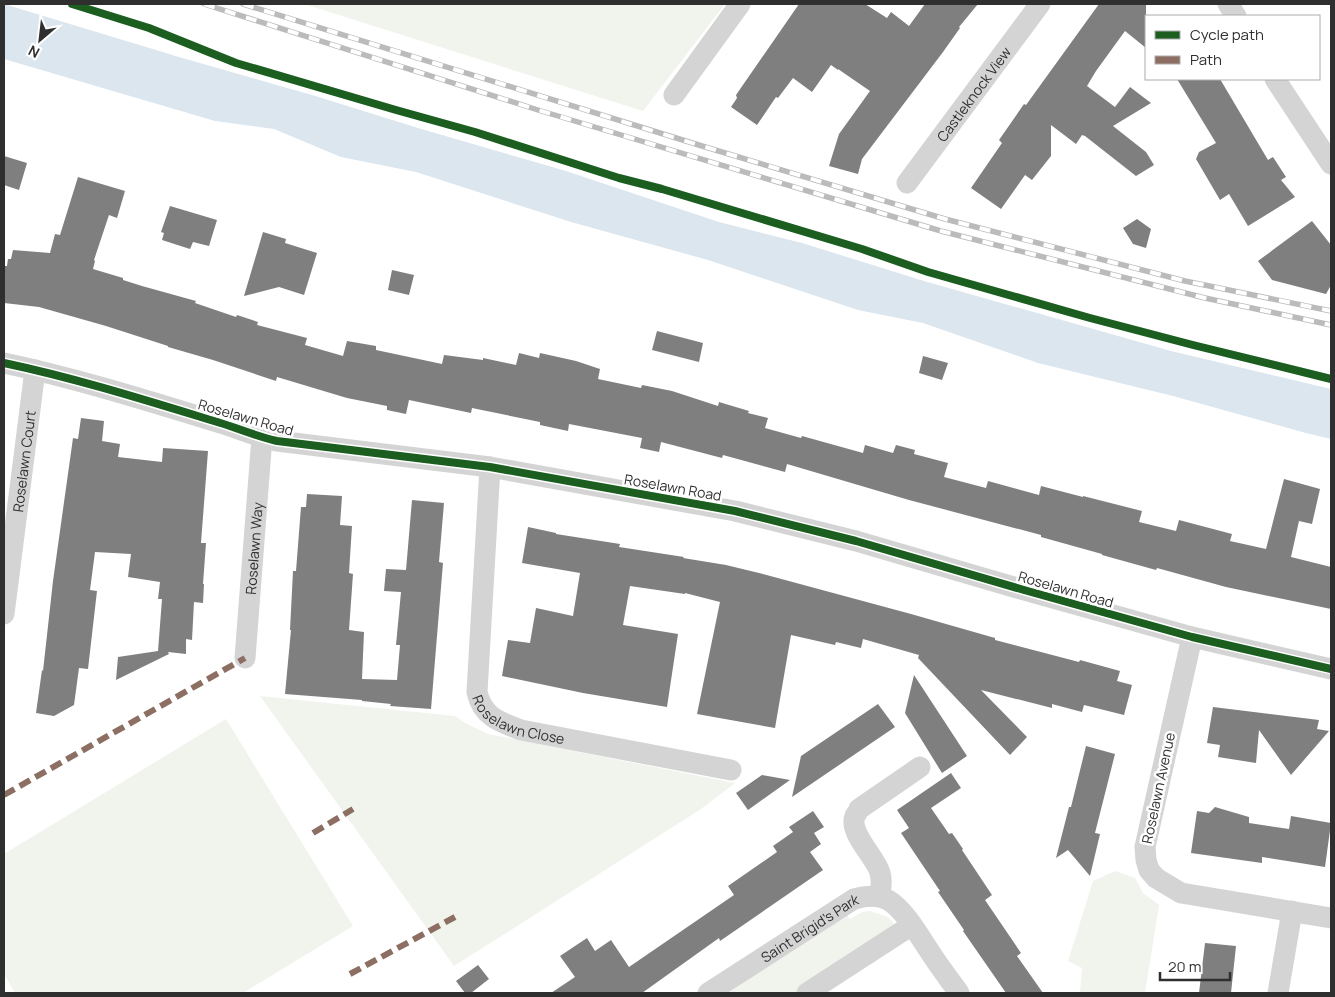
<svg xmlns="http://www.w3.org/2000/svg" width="1335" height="997" font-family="Manrope,sans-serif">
<rect width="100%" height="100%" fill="#fff"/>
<!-- green -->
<path fill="#f0f4ed" d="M304,4h421l-82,107z
M260,696l195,20 10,7 23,11 247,49 -34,26 -247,157z
M226,719l127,207 -110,67h-228l-11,-19v-120z
M1115,871l20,7 8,15 16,12 -14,88h-65l2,-25 -14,-7 25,-80z
M870,911l18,6 8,9 -101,67h-67l118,-79 4,5 12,-7z"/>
<!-- water -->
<path fill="#dce6ef" d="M4,4l175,53 133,38 106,33 148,43 153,51 83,21 122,38 247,70 160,38v50l-25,-6 -133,-37 -135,-33 -115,-40 -65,-13 -150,-50 -137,-38 -155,-50 -75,-15 -67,-28 -59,-8 -211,-62z"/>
<!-- building -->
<path fill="#7f7f7f" d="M799,4h66l22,14 4,-6 18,14 16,-22h53l-19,23 1,1 -17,24 -81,107 -4,15 -29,-8 10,-32 31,-43 -32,-22v1l-7,-5 -19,27 -19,-14 -15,20 -2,-1 -19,28 -26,-18 6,-9 -1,-3z
M1099,4h47v44l-21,-17 -29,40 -9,15 28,21 15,-20 21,16 -38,23 33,26 8,13 -18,11 -51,-40 -3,-1 -6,9 -25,-19v31l-19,24 -7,-5 -24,34 -30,-21 31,-45 -3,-3 25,-36 2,1z
M1177,79h43l48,81 5,-3 13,20 -5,3 14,17 -47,29 -19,-32 -9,6 -24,-41 3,-7 17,-9z
M4,156l23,7 -8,27 -15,-5z
M78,177l47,14 -8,27 -8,-3 -15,45 1,1 -2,8 30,9v2l19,6 54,15 -1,2 41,14 1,-2 21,7 -1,3 50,13 -2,7 38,11 4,-15 29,5v4l66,14 2,-9 39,5v-2l33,7 3,-12 20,5 1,-5 36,8 24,8 -2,10 43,9 1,-3 30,6 46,15 1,-4 30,9 -1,2 20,5 -3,10 36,10 1,-2 61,17 2,-8 28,8 3,-8 19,5 -1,4 34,9 -4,14 42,11 2,-7 51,14 2,-9 42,11v-1l59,15 -3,11 37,9 3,-11 53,14 -2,7 36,8 18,-70 36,10 -8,35 -13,-3 -8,36 40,10v42l-105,-22 -69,-19 -1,2 -54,-15v-1l-61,-17v-2l-132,-35 -122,-36 -2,8 -62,-17 -1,3 -61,-16 -2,10 -19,-4 2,-10 -73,-14 -1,7 -28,-6v-3l-68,-14 -1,5 -62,-13 -3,14 -19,-4v-4l-40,-8 -70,-21 -1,4 -63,-21 -45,-13v-1l-62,-20 -67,-19 -35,-4v-37h3l1,-7h3l2,-9 37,3 5,-19 5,1z
M170,206l47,14 -8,26 -16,-4 -3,7 -28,-9 2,-7 -3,-1z
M1137,219l14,10 -5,19 -13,-4 -10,-16z
M1312,221l19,24v40l-5,9 -54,-14 -14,-19z
M263,232l23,7 -1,4 32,10 -13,42 -25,-8 -35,9z
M392,270l22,5 -5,20 -21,-5z
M657,331l46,12 -4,19 -47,-12z
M923,356l25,7 -6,17 -23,-7z
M81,418l23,3 -2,20 18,3 -2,13 44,5 1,-14 45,3 -7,92h5l-3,41h1l-1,19 -9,-1 -2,38 -6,-1v15l-18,-2 1,2 -53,26 2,-23 40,-6 4,-52h-4l2,-17 -32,-5 3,-23 -36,-2 -5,38 7,1 -9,78 -9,-1 -5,37 -20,11 -18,-3 6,-43 1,1 10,-90 20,-143 5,1z
M307,494l35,2 -2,29 12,1 -3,47 4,1 -4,56 15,2 -2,47 35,1 3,-35h-4l5,-53 -17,-1 2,-22 20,1 6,-70 32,3 -5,59 4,1 -12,146 -41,-3 1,-2 -29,-3v-1l-77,-6 6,-64h-1l3,-59h3l5,-64h5z
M528,527l28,6v1l64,10 -1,3 65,10 -1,1 43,7 33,8 152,41 84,24v2l84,22 1,-2 40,11 -3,10 15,4 -8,30 -40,-10 -2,7 -30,-8v4l-71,-18 46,47 -17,18 -92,-97 1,-3 -56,-16 -2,9 -25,-6 -1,3 -44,-10 -16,93 -78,-14 23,-112 -35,-9v1l-55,-8 -7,39 55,9 -11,73 -84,-14 -81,-17 6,-36 22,3 6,-35 37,8 7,-43 -58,-10z
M914,675l53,81 -25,17 -37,-60z
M878,704l17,23 -103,70 9,-41z
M1213,707l106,13 -2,9 12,2 -38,44 -32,-45 -3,33 -38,-6 2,-12 -13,-2z
M1086,746l29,8 -20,79 5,1 -10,42 -22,-26 -12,8 13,-51h2z
M951,773l10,15 -30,20 18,26 3,-1 11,16 -1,1 30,45 -7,5 36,53 -4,3 26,37h-37l-43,-62 1,-1 -26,-38 2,-1 -39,-58 8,-5 -12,-18z
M762,775l28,5 -42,30 -12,-17z
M1215,807l34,10v6l40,6 2,-13 40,7 -6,44 -63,-10v6l-71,-10 6,-42 12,2z
M813,811l11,16 -10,6 7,11 -11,8 13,18 -103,71 -1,-3 -77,55h-91l24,-16 -15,-21 27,-18 8,13 16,-11 18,27 105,-72 -6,-9 49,-34 -4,-6 20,-14 -4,-5z
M1205,943l31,3 -5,47h-32z
M478,965l11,14 -18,14h-6l-9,-12z"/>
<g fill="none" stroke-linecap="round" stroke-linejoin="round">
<!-- street -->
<g stroke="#d4d4d4" stroke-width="21">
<path d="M1228,4l8,12"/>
<path d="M1275,79l56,85"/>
<path d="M674,95l66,-91"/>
<path id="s1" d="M907,183l133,-179"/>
<path d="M4,363c71,15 141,37 210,58 21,6 41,15 63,20l213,26 245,44 121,30 168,49 168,47 139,32"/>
<path id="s2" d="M490,467l-13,225c5,24 22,30 44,38l210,40"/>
<path id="s3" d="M4,614l31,-244"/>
<path d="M1192,637l-47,210 1,13 3,10 7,8 25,15 150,25"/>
<path id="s4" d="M245,658l17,-221"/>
<path d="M879,897c2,-7 3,-17 1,-24 -4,-16 -32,-40 -25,-57 1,-2 3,-4 4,-7l61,-42"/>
<path id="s5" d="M708,993l146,-94c11,-3 23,-5 34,1 16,9 32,37 42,52 9,14 19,27 29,41"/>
<path d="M807,993l105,-68"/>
<path d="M1278,993l14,-82"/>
</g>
<defs>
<path id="rail" d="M204,4l334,106 403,121 264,67 126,27
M243,4l459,142 243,73 240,62 146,30"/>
</defs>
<!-- rail casing -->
<use href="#rail" stroke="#bbb" stroke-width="5.5"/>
<!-- rail -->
<use href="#rail" stroke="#fff" stroke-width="4" stroke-dasharray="11" stroke-linecap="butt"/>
<!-- quiet -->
<path stroke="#8d6e63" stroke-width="6" stroke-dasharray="12 6" stroke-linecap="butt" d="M4,795l241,-137
M313,833l40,-24
M350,974l105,-57"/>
<defs>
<path id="cycleway" d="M72,4l77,24 87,35 160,47 79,22 144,46 43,11 200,60 66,23 162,46 103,27 138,34
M4,363c71,15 141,37 210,58 21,6 41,15 63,20l213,26 245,44 121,30 168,49 168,47 139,32"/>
</defs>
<!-- cycleway casing -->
<use href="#cycleway" stroke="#fff" stroke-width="11"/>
<!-- cycleway -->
<use href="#cycleway" stroke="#1b5e20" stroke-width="8"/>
</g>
<g text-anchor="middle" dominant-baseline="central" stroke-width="5" stroke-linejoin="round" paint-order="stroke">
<!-- street labels -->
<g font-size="14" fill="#2f2f2f" stroke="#fff">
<text stroke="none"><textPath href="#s1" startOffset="111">Castleknock View</textPath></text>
<text transform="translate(246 417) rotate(16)">Roselawn Road</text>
<text stroke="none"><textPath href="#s3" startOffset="154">Roselawn Court</textPath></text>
<text transform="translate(673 487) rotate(10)">Roselawn Road</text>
<text stroke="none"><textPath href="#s4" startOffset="110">Roselawn Way</textPath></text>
<text transform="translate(1066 589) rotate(16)">Roselawn Road</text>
<text stroke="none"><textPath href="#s2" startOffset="280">Roselawn Close</textPath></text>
<text transform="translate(1158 788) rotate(-78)">Roselawn Avenue</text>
<text stroke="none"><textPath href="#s5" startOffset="121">Saint Brigid's Park</textPath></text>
</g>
</g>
<!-- border -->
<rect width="1335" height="997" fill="none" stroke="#2f2f2f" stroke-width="10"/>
<!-- legend -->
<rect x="1145" y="15" width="175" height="65" fill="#ffffff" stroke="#acacac"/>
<rect x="1155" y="31" width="25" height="8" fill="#1b5e20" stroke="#acacac"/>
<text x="1190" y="40" font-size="15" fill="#2f2f2f">Cycle path</text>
<rect x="1155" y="56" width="25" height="8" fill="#8d6e63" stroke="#acacac"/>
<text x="1190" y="65" font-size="15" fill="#2f2f2f">Path</text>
<!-- north arrow -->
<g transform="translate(40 40) rotate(208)" stroke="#ffffff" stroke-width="4" paint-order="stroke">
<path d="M0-4L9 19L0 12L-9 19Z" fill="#2f2f2f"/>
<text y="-8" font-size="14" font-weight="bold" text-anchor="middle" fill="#2f2f2f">N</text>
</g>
<!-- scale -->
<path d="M1160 972v8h70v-8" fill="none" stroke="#2f2f2f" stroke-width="2.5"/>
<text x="1168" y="972" font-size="15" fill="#2f2f2f" stroke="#ffffff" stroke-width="4" paint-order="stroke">20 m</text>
</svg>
